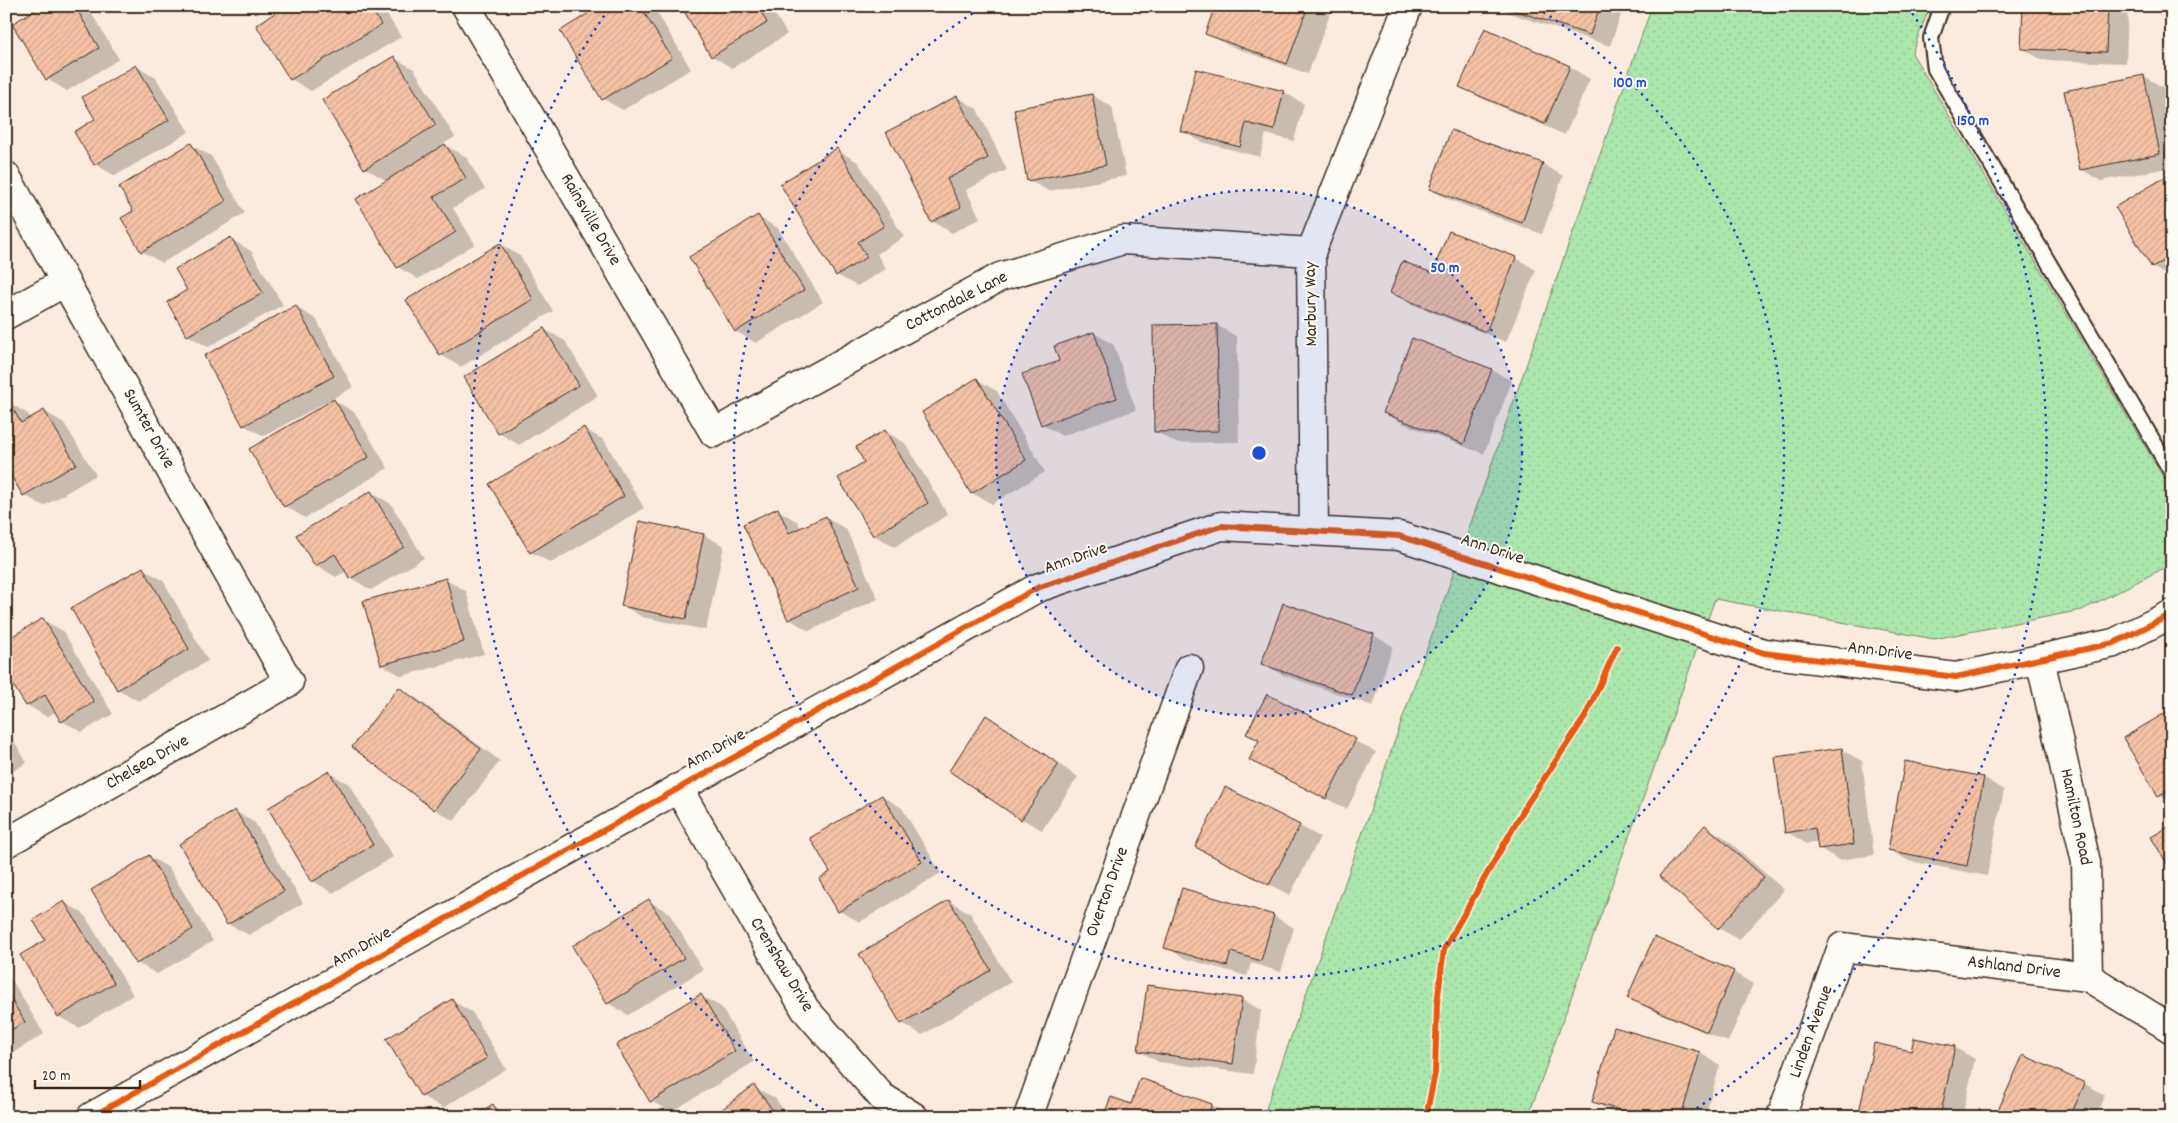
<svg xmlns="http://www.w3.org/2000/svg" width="2178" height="1123" font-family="Dekko,sans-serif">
<defs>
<pattern id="grass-dots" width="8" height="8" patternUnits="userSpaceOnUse" patternTransform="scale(1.25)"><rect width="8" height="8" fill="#abe6ac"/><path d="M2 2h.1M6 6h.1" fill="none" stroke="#94c594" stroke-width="1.8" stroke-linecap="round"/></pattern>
<pattern id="building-hatch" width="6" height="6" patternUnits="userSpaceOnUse" patternTransform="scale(1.25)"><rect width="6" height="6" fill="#f5c2a5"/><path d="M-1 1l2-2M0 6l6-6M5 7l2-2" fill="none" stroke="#d3a78e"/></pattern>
</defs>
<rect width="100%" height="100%" fill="#fbebde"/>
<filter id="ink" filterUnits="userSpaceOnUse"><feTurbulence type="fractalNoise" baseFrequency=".02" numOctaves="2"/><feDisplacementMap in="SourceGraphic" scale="10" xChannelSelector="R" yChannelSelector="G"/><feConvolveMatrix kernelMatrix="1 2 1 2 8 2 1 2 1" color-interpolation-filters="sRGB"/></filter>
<g filter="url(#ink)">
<!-- grass -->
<path fill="url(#grass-dots)" stroke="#738865" d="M1652,6h278l-18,47 260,439v72l-90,46 -148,29 -219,-40 -187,518h-265z"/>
<!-- shadow -->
<path fill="#0003" d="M44,6h43l32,53 -52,32 -20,-12z
M289,6h93l19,31 -90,54 -20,-12 -33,-54z
M603,6h50l38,63 -68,41 -20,-11z
M682,6h88l17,28 -55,34 -20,-12z
M1217,6h99l14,8 -22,60 -81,-29 -20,-12z
M1498,6h126l-14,40 -101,-33z
M2024,6h104l-2,57 -84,-3 -20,-12z
M1486,30l84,37 20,12 -25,56 -84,-37 -20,-12z
M394,58l20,11 41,68 -12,7 23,13 19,32 -32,19 22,36 -57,35 -20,-12 -11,-86 -22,-13z
M136,66l20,12 33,54 -74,44 -20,-12 2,-44z
M2144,76l20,12 8,39v40l-71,14 -20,-12z
M1284,92l20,12 -10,37 -28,-7 -6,23 -58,-15 -20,-11z
M1092,95l20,12 14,69 -77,15 -21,-11z
M957,97l20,12 30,61 -41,20 14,28 -28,15 -20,-12z
M1452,131l91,33 20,12 -21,58 -92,-34 -20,-11z
M191,145l20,11 34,57 -83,50 -20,-12 -7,-40z
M837,150l21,12 46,75 -27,17 9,15 -29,17 -20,-11z
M2172,175v103l-20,-11z
M758,217l20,11 45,74 -67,41 -21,-12z
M1450,232l66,26 20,12 -30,72 -95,-38 -20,-12 42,-17z
M231,239l20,12 32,54 -75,42 -21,-12 2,-45z
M500,244l20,12 33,55 -92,56 -20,-12z
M296,307l20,12 37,68 -21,12 22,13 34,56 -83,50 -20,-12 -34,-56 77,-46 -2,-2 -62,34 -21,-11z
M1217,325l20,12 2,105 -63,1 -20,-11z
M544,329l21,12 33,55 -79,49 -20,-12z
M1094,333l20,12 22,65 -74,26 -20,-12 19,-62z
M1412,340l80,30 20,11 -28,73 -80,-30 -20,-12z
M977,380l20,11 48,81 -53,32 -20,-11z
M8,402l20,12 3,5 13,-8 20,12 32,52 -52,31 -20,-11 -18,-30z
M584,429l20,11 40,68 -93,55 -20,-11z
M885,431l20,12 43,72 -54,32 -20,-12 -8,-73z
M371,492l20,12 33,54 -53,32 -20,-12 -4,-7 -11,6 -20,-12z
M778,510l20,12 3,7 25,-11 20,11 32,70 -69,32 -20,-12z
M6,515l5,8 -5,4z
M704,535l20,11 -18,84 -64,-13 -20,-12z
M143,569l20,11 45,81 -70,40 -20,-12z
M446,580l20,11 18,63 -82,22 -20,-11z
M43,620l20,11 50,83 -31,18 -20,-11 -6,-10 -9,6 -20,-12z
M1373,635l20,11 -20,60 -90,-31 -20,-11z
M399,688l20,12 81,61 -46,60 -20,-12z
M1267,696l109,56 -29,57 -77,-38 -10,-31z
M2172,710v92l-13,-7z
M987,717l91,60 -36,53 -20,-11z
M6,728l21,35 -21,12z
M1842,750l20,11 12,94 -35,5 -20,-12 -1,-6 -11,2 -20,-12z
M1906,763l78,15 20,12 -17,86 -78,-15 -20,-11z
M329,773l20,11 44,73 -60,36 -20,-12z
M882,796l20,12 39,65 -81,49 -21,-11 -7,-39z
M235,811l20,12 48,80 -54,32 -21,-11z
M1300,826l20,11 -30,58 -94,-48z
M1705,826l20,12 59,52 -45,50 -20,-12z
M149,856l20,12 44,73 -56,33 -20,-11z
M1183,890l91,26 20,12 -13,44 -30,-9 -4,13 -61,-17 -20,-12z
M649,901l20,12 34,57 -75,45 -20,-12z
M949,901l21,12 41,69 -89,53 -20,-12z
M64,902l20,12 49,81 -54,33 -21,-12 -11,-75z
M6,970l38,64 -38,23z
M1733,972l20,12 -25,58 -79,-33 -20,-12z
M701,996l20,11 33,55 -83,50 -20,-11z
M1241,999l20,11 -8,64 -94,-12 -20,-11z
M452,1001l20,11 34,57 -63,39 -21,-12z
M1954,1047l21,12 -13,58h-102z
M1700,1053l20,12 -15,52h-78l-14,-4 -20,-12z
M1141,1080l71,25 20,12h-127l27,-12z
M2085,1084l20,11 -10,22h-99z
M754,1087l21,11 13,19h-73z
M493,1106l20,11h-38z"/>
<!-- building -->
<path fill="url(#building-hatch)" stroke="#3b2a1e" d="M41,6h34l24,42 -53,32 -34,-56z
M286,6h84l11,19 -91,55 -34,-55z
M600,6h40l32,52 -70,42 -42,-69z
M681,6h77l9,17 -56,34z
M1215,6h93l-21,58 -82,-30z
M1501,6h99l-10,29z
M2023,6h85l-2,46 -85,-3z
M1485,28l85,38 -25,58 -86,-37z
M394,56l42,69 -72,44 -42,-69z
M136,65l33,55 -75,45 -20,-33 21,-13 -13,-22z
M1196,69l88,22 -10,39 -28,-7 -6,24 -60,-16z
M2144,75l16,79 -80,16 -16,-79z
M1092,94l14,71 -79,16 -13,-72z
M957,96l31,62 -41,21 14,28 -30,15 -45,-90z
M1451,130l92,33 -21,60 -93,-34z
M191,143l35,58 -85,51 -20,-34 12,-7 -14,-24z
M445,144l21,34 -32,19 22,35 -59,36 -41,-69z
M837,148l47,78 -26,16 9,15 -31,19 -56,-92z
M2172,173v83l-20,12 -37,-61z
M758,215l46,75 -69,42 -46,-75z
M1449,231l67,26 -30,75 -96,-39 12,-32 30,12z
M231,237l32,56 -76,43 -20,-34 20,-12 -12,-21z
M500,243l33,56 -93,57 -34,-56z
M296,305l38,71 -91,50 -39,-70z
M2172,314v16l-8,-12z
M1217,324l2,107 -65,1 -1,-107z
M544,328l35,57 -81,49 -34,-57z
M1094,332l23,66 -76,27 -19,-51 37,-13 -5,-15z
M1412,338l80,31 -28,75 -81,-31z
M977,378l49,82 -55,34 -49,-82z
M334,399l35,58 -85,50 -35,-58z
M8,400l13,23 23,-13 32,54 -53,32 -17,-29z
M584,427l40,69 -94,57 -41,-69z
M885,430l43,73 -55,33 -35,-58 26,-16 -8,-15z
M371,491l33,56 -54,32 -15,-25 -20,12 -19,-31z
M778,508l11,25 37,-17 33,71 -71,33 -45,-96z
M639,521l65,13 -18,85 -65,-13z
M143,567l46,82 -72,41 -46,-82z
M446,578l18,64 -83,23 -18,-64z
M1283,603l91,31 -22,61 -91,-31z
M43,618l51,84 -33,20 -16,-27 -19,11 -20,-32v-34z
M399,687l82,62 -47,61 -82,-63z
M1267,694l89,45 -30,60 -77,-39 10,-20 -13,-6z
M2172,709v79l-14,8 -35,-58z
M986,715l73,49 -38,56 -72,-49z
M1842,748l12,96 -36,5 -3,-21 -30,5 -10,-76z
M1905,761l79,16 -17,89 -79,-16z
M329,771l44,74 -61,37 -44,-74z
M1225,787l75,38 -31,60 -74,-38z
M882,795l40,67 -84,50 -19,-33 11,-7 -20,-34z
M235,810l49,81 -57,34 -48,-81z
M1705,825l59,52 -46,52 -59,-53z
M2172,825v47l-21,-35z
M149,855l44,74 -57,35 -45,-74z
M1182,888l92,27 -13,46 -30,-9 -4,14 -63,-18z
M649,899l35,59 -77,46 -35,-58z
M949,900l42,70 -90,54 -42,-70z
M64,901l50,82 -56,34 -38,-62 25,-15 -12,-20z
M1654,937l80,34 -27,61 -80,-34z
M1147,985l95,13 -9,66 -95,-13z
M6,991l19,31 -19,11z
M701,994l34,57 -85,51 -34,-57z
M452,999l35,59 -66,39 -35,-58z
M1614,1027l86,25 -19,65h-37l-52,-15z
M1914,1038l41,8 -15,71h-82l16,-74 37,8z
M2023,1055l62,28 -15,34h-75z
M1140,1078l72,26 -4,13h-105l8,-20 20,7z
M754,1085l21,28 -5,4h-58z
M493,1104l8,13h-29z"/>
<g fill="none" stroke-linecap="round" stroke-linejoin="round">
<defs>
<path id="lane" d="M1942,6l-11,32 4,31 237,404"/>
<path id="street" d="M466,6l248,427 286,-156 123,-37 188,12
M6,176l283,506 -283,161
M6,315l59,-33
M1314,531l-3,-279 97,-246
M2040,659l46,203 2,115
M678,788l127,221 77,88 32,20
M91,1117l946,-529 184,-62 178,10 365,117 192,24 158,-34 58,-29
M1028,1117l161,-449
M1781,1117l61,-170 246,30 84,52"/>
</defs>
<!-- lane casing -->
<use href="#lane" stroke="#3b2a1e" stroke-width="18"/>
<!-- street casing -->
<use href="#street" stroke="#3b2a1e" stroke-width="31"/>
<!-- lane -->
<use href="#lane" stroke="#fdfcf7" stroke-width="14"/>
<!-- street -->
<use href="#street" stroke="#fdfcf7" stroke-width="28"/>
<defs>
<path id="cycleway" d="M91,1117l946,-529 184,-62 178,10 365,117 192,24 158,-34 58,-29
M1426,1117l9,-44 2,-70 7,-54 83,-145 58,-87 32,-70"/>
</defs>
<!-- cycleway casing -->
<use href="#cycleway" stroke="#fdfcf7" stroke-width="9"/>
<!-- cycleway -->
<use href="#cycleway" stroke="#e8590c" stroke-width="6"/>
</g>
</g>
<!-- distance rings -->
<circle cx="1259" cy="453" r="263" fill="#1d4ed8" fill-opacity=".12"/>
<g fill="none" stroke="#1d4ed8" stroke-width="2.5" stroke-dasharray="2.5 5">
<circle cx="1259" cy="453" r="263"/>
<path d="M1537 8A525 525 0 1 1 981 8"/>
<path d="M830 1114A788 788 0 0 1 610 7M1908 7A788 788 0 0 1 1688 1114"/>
</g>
<g text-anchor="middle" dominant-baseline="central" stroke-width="4" stroke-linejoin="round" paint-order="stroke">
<!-- street labels -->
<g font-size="18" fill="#3b2a1e" stroke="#fdfcf7">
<text transform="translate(590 220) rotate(60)">Rainsville Drive</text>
<text transform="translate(957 302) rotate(-27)">Cottondale Lane</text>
<text transform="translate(1312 304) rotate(-91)">Marbury Way</text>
<text transform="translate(148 429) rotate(61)">Sumter Drive</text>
<text transform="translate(1492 550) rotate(18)">Ann Drive</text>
<text transform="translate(1076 559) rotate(-19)">Ann Drive</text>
<text transform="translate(1880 652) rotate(7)">Ann Drive</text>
<text transform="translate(716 750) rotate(-29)">Ann Drive</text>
<text transform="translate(148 763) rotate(-30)">Chelsea Drive</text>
<text transform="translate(2075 817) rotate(78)">Hamilton Road</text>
<text transform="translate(1108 892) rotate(-70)">Overton Drive</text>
<text transform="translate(362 948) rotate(-29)">Ann Drive</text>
<text transform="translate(781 965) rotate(59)">Crenshaw Drive</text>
<text transform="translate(2014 968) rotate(7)">Ashland Drive</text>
<text transform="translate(1812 1032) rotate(-70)">Linden Avenue</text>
</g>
</g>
<circle cx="1259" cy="453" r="8" fill="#1d4ed8" stroke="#fdfcf7" stroke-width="2.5"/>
<g font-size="15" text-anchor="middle" font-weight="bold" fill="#1d4ed8" stroke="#fdfcf7" stroke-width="4" stroke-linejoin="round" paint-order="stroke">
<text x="1630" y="87">100 m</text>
<text x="1973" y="125">150 m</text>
<text x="1445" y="272">50 m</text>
</g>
<!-- margin -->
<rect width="2178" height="1123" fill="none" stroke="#fdfcf7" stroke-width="25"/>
<rect x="12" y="12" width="2153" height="1098" fill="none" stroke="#3b2a1e" stroke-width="2" filter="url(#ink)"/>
<!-- scale -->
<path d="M35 1080v8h105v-8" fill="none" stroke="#3b2a1e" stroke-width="2.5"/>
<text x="42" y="1080" font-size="15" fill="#3b2a1e" stroke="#fdfcf7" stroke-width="4" paint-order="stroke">20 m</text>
</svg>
